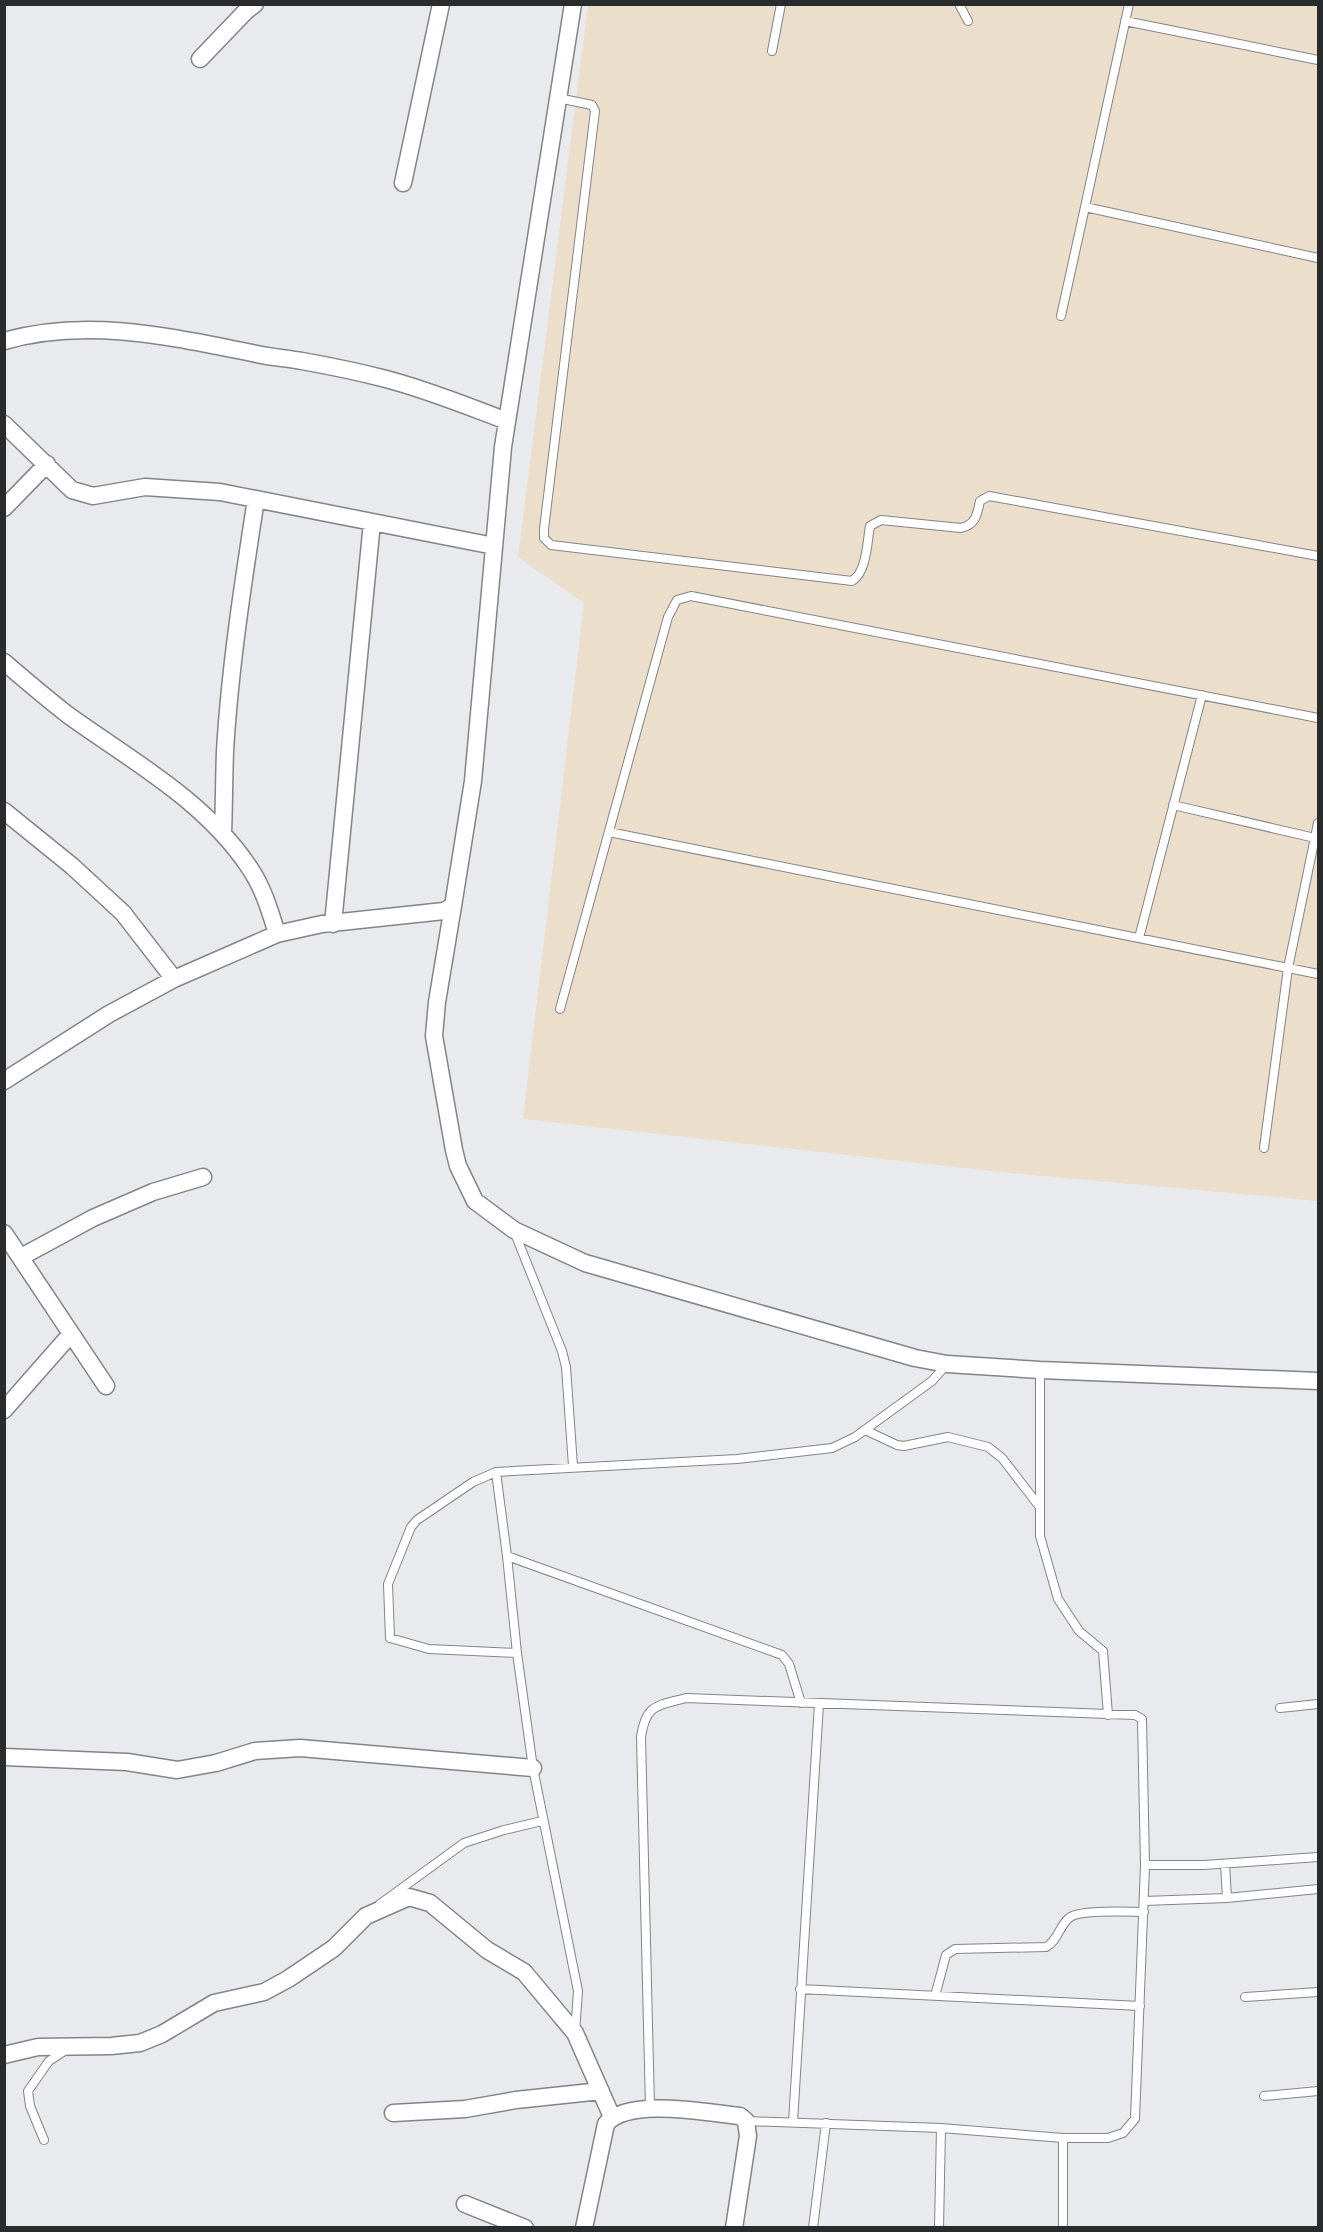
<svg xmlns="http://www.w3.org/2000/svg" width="1323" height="2232" font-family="'Source Sans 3',sans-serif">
<rect width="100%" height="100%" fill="#e8eaee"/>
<!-- industrial -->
<path fill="#ebdeca" d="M588,5h730v1196l-318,-29 -477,-53 61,-516 -66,-46z"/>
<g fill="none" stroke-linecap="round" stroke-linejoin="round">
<defs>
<path id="lane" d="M959,4l9,17
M1125,21l193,39
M772,51l9,-47
M558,98l34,7 3,6 -51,418v9l7,7 301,36c15,-9 15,-39 18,-55l11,-6 80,8c15,-4 16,-13 19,-27l9,-5 329,60
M1085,207l44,-203
M1061,316l24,-109 233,51
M1173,805l142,33
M609,832l709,142
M1139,938l63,-243
M560,1009l108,-392 9,-17 14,-4 627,122
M1264,1148l24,-180 30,-145
M514,1231l48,120 4,16 7,99
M1040,1370v166l18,63 21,32 24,20 5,64
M865,1430l32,15 7,1 44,-9 40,10 14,11 37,48
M496,1472l11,84 275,99 7,9 12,39
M507,1556l10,97 16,115 45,223 -3,42
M517,1653l-88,-4 -39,-11 -2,-54 23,-57 6,-7 56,-38 23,-10 241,-13 95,-11 23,-11 77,-56 15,-17
M1280,1708l38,-4
M1225,1864l2,34
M1145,1865h59l114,-8
M1144,1901l83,-3 91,-9
M380,1904l84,-61 40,-13 38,-9
M800,1989l340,17
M935,1996l11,-41 9,-6 91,-2c12,-6 13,-21 23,-29 10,-9 59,-6 75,-6
M1245,1997l73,-5
M1264,2096l54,-5
M650,2107l-9,-370c5,-33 16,-31 45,-39l449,17 7,4 3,146 -10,254 -12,14 -15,5h-45l-122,-10 -195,-7
M793,2122l26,-418
M44,2140l-14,-34 -2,-15 21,-30 17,-11
M813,2228l13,-105
M939,2228l2,-100
M1063,2228v-90"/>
<path id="street" d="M200,59l46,-48 9,-7
M403,183l38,-179
M4,341c83,-24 167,-4 248,12 17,4 33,5 50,8 28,5 57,11 84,18 42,11 81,27 121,42
M4,424l68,66 21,6 52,-9 75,5 274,54
M4,508l43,-44
M4,662c21,18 42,36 64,53 64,46 136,85 181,152 14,20 21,44 28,67
M4,811l68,55 51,47 51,66
M223,834c1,-28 1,-55 2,-83 5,-84 18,-168 31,-252
M453,906l-16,96 -3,34 20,114 4,16 17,35 39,29 71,33 330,95 32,6 93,6 278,11
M333,924l39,-402
M4,1081l105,-67 65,-35 103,-45 45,-10 122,-13 9,-5 20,-125 30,-334 70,-443
M4,1233l102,153
M21,1257l72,-39 60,-26 50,-15
M4,1410l66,-75
M4,1757l123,5 50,8 39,-7 39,-12 45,-3 233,20
M4,2055l34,-8 73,-1 29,-3 22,-9 52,-31 50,-11 24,-13 46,-31 32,-32 43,-19 21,6 57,47 37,22 51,61 37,84
M393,2113l72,-4 51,-9 85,-9
M465,2204l60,24
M584,2228l22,-104c22,-27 102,-11 134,-8l6,5 2,15 -14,92"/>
</defs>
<!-- lane casing -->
<use href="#lane" stroke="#838487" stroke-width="10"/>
<!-- street casing -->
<use href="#street" stroke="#838487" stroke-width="19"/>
<!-- lane -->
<use href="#lane" stroke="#fff" stroke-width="8"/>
<!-- street -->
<use href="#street" stroke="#fff" stroke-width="16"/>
</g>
<!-- border -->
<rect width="1323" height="2232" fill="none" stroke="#2a2b2c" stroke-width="12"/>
</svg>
